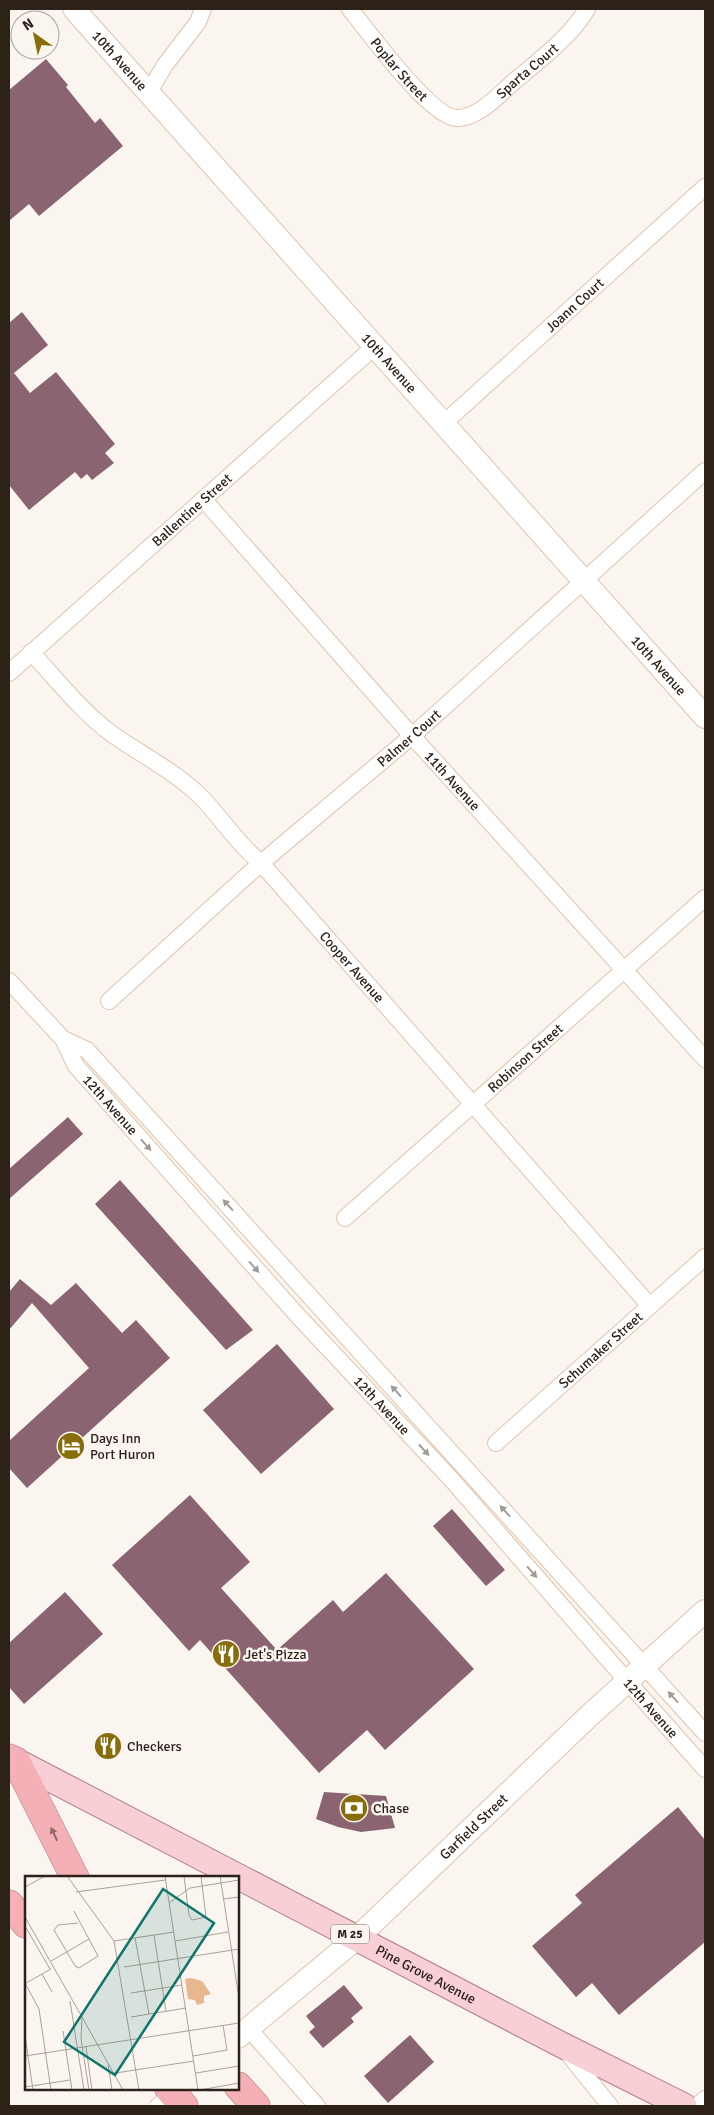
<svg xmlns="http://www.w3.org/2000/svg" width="714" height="2115" font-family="Signika,sans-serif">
<rect width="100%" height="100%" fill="#fbf5f0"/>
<!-- building -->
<path fill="#8a6571" d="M46,59l22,26 -2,2 29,36 5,-5 23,28 -84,70 -10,-12 -20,17v-131z
M22,312l26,33 -34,28 16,20 26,-21 59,72 -10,9 9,10 -22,17 -5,-6 -6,5 -6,-7 -46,38 -20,-25v-162z
M68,1117l15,17 -74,65v-30z
M120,1180l133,150 -27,20 -131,-146z
M20,1279l31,26 25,-22 46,50 14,-13 34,38 -143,130 -18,-20v-27l80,-73 -57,-65 -23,27v-38z
M277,1344l57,65 -73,65 -58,-64z
M190,1495l60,67 -29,26 56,62 56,-50 10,12 43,-39 88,96 -89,81 -18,-20 -48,43 -119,-133 -11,11 -77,-86z
M452,1509l53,61 -19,16 -53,-60z
M65,1592l38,42 -79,70 -15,-17v-44z
M324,1792l62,4 9,32 -34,4 -23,-5 -22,-8z
M678,1807l27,33v102l-86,73 -27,-32 -16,14 -44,-51 50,-43 -7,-8z
M344,1985l19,23 -12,10 3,4 -31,26 -14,-16 6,-5 -9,-11z
M410,2035l24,27 -46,41 -24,-27z"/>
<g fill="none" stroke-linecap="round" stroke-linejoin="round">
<defs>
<g id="street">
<path id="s1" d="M350,9c17,21 82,111 108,109 23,-1 43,-26 59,-39 23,-19 56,-45 70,-70"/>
<path d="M149,92l16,-27 33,-43 5,-13"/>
<path id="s2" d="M444,423l261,-236"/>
<path id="s3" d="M204,500l208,236 293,323"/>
<path id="s4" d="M31,652c26,28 50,59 81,82 28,20 59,35 85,59 23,22 39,50 64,70l389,443"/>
<path id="s5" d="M9,673l365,-326"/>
<path id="s6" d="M9,981l54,58 13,27 222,250 154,164 175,201 78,88"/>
<path id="s7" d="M109,1001l152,-138 151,-127 293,-265"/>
<path d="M63,1039l24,11 618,683"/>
<path id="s8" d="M345,1218l360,-320"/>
<path id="s9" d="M496,1443l209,-186"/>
<path d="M248,2028l69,78"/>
<path d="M566,2051l44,55"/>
<path d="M158,2106l14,-13"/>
<path d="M697,2106l8,-7"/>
</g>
<g id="secondary">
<path id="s10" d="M74,9l631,708"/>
<path id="s11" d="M238,2037l119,-99 233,-223 115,-104"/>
</g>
<g id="primary">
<path id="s12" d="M16,1761l544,283 124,62"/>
</g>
<path id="highway" d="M9,1758l7,3 59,117
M9,1904l17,20
M238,2086l18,20
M169,2089l15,17"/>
</defs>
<!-- street casing -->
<use href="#street" stroke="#e2c3aa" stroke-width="18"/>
<!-- secondary casing -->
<use href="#secondary" stroke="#e2c3aa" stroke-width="24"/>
<!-- primary casing -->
<use href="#primary" stroke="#ae7e7f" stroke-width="27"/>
<!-- highway casing -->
<use href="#highway" stroke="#ae7e7f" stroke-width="29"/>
<!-- street -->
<use href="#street" stroke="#fff" stroke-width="16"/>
<!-- secondary -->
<use href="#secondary" stroke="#fff" stroke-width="22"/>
<!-- primary -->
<use href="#primary" stroke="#f8cfd4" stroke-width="25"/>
<!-- highway -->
<use href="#highway" stroke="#f4afb7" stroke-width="28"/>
</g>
<!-- one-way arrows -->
<defs><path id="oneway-solid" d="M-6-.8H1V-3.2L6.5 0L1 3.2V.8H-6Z" transform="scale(1.25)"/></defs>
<g fill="#a09c97">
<use href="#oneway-solid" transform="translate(146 1145) rotate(48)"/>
<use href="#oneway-solid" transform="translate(228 1205) rotate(-132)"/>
<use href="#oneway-solid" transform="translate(254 1267) rotate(48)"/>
<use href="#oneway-solid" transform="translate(396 1391) rotate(-132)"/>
<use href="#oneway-solid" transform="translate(424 1450) rotate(47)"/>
<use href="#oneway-solid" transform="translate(505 1511) rotate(-132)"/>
<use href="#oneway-solid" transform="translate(532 1572) rotate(49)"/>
<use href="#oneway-solid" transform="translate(673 1697) rotate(-132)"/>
</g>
<use fill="#906868" href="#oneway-solid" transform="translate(54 1834) rotate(-115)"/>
<!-- icons -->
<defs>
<symbol id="hotel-disc" viewBox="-11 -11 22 22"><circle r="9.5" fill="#886d0c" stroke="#fbf5f0"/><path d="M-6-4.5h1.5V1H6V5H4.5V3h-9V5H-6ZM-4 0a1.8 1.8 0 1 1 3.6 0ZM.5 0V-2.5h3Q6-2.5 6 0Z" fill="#fff"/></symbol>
<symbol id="restaurant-disc" viewBox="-11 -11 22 22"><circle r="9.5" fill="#886d0c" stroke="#fbf5f0"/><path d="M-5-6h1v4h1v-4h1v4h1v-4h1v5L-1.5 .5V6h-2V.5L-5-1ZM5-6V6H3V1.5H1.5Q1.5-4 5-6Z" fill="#fff"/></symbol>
<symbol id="bank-disc" viewBox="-11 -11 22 22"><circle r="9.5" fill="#886d0c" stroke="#fbf5f0"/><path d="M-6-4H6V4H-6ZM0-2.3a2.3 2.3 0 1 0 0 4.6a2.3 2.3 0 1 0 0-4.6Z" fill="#fff"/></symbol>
</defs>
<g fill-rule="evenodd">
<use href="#hotel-disc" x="55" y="1430" width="32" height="32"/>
<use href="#restaurant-disc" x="210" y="1638" width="32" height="32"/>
<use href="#restaurant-disc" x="92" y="1730" width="32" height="32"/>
<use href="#bank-disc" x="338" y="1792" width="32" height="32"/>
</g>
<g text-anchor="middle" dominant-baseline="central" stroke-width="5" stroke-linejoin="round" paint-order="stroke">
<!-- shield labels -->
<rect fill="#fbf5f0" stroke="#6b6159" stroke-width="1" x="331" y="1924.5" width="38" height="19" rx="4"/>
<g font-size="12" font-weight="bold" fill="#2d2218">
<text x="350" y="1934">M 25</text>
</g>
<!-- street labels -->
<g font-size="14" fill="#2d2218" stroke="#fbf5f0">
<text stroke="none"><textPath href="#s10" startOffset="69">10th Avenue</textPath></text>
<text stroke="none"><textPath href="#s1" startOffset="78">Poplar Street</textPath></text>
<text stroke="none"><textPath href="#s1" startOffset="241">Sparta Court</textPath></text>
<text stroke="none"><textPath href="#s2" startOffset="176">Joann Court</textPath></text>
<text stroke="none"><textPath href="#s10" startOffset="474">10th Avenue</textPath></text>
<text stroke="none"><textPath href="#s5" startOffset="245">Ballentine Street</textPath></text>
<text stroke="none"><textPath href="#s10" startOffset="879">10th Avenue</textPath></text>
<text stroke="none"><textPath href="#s7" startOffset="399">Palmer Court</textPath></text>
<text stroke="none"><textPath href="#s3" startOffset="375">11th Avenue</textPath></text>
<text stroke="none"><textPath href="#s4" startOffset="452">Cooper Avenue</textPath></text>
<text stroke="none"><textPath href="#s8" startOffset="241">Robinson Street</textPath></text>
<text stroke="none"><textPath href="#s6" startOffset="161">12th Avenue</textPath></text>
<text stroke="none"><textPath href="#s9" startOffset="140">Schumaker Street</textPath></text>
<text stroke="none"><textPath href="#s6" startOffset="566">12th Avenue</textPath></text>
<text stroke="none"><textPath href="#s6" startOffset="971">12th Avenue</textPath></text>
<text stroke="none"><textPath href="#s11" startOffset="316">Garfield Street</textPath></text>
<text stroke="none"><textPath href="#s12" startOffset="462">Pine Grove Avenue</textPath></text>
</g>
<!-- poi labels -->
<g font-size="14" fill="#2d2218" stroke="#fbf5f0" text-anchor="start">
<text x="90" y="1438">Days Inn<tspan x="90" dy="16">Port Huron</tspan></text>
<text x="245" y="1654">Jet's Pizza</text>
<text x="127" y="1746">Checkers</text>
<text x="373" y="1808">Chase</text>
</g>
</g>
<!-- overview -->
<g transform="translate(25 1876)">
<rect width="214" height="214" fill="#fbf5f0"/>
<path d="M166,102l11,3 9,13 -7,2v7l-7,2 -2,-5 -7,-1 -3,-20z" fill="#e7b78f"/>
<path fill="none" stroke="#a9a19a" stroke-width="1" d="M42,0l47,65 25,149M140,0l33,214M159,0l5,39 3,5 14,-3 -5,-41M195,0l19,122M0,11l20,-11M51,16l89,-12M198,23l16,-2M144,27l21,-15 49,-8M49,35l24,45 -19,12 -4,-2 -21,-36 4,-5 20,-2M0,41l57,100 -1,22 8,51M0,50l25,43M129,59l12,76M110,62l14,76M89,65l60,-9M150,65l53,-9M26,85l38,-22M99,91l115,-18M17,98l10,18M0,107l14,26 12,81M1,107l25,-14M106,117l51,-8M45,125l14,89M57,141l41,73M106,141l55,-9M38,155l9,59M0,160l8,54M61,171l6,43M0,180l214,-33M168,180l34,-6 -4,-25M83,189l4,25M171,197l43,-7M84,198l85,-13M0,211l45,-7M175,214l39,-7"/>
<path fill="#0f766e" fill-opacity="0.15" stroke="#0f766e" stroke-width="2.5" d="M138,13l51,34 -99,152 -51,-33z"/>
<rect width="214" height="214" fill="none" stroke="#2d2218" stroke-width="2.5"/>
</g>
<!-- border -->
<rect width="714" height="2115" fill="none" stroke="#2d2218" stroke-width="20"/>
<!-- north arrow -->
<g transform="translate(35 35) rotate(327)"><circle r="24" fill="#fbf5f0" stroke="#a9a19a"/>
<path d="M0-4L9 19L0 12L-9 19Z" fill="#886d0c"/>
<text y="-8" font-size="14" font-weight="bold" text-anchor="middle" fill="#2d2218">N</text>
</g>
</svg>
